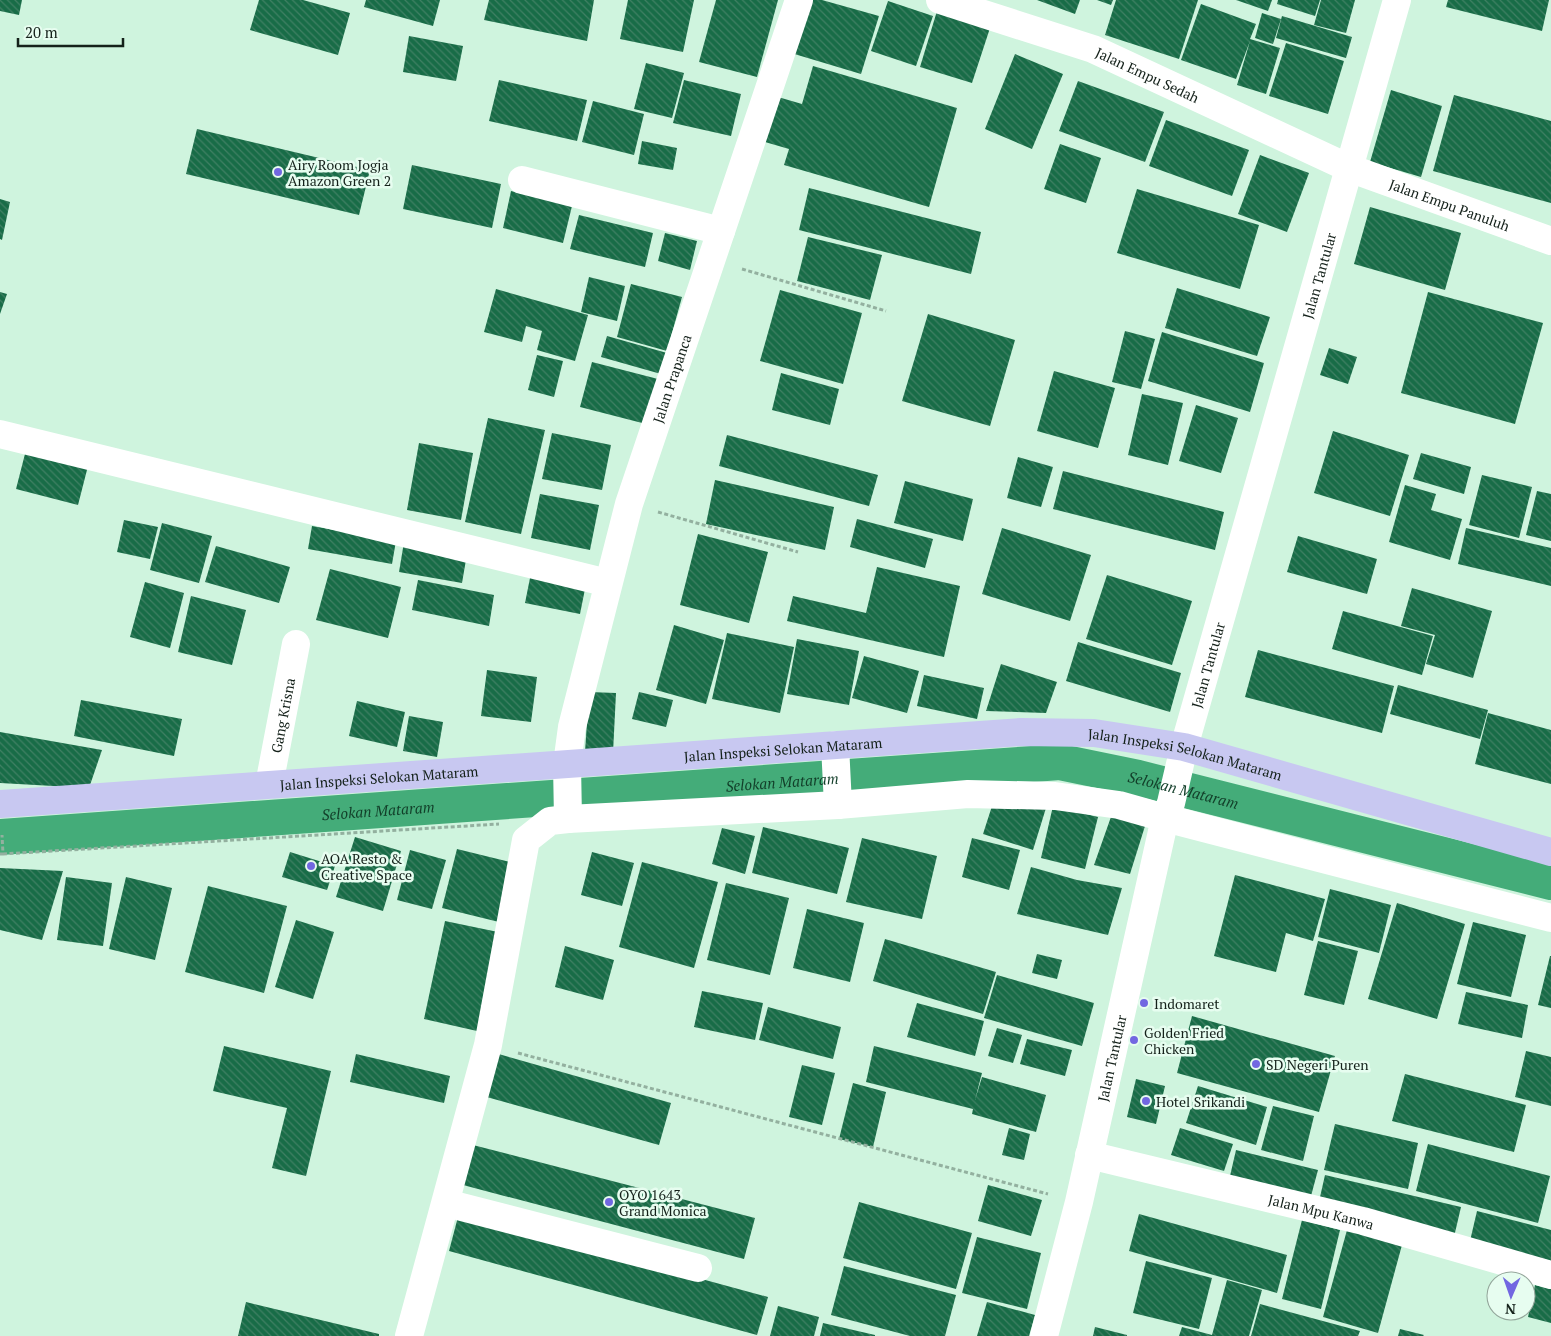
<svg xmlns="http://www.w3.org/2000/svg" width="1551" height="1336" font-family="'PT Serif',serif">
<defs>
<pattern id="building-back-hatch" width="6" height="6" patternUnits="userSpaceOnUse" patternTransform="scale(1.25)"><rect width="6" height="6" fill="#186c47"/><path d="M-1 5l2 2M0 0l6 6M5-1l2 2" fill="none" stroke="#408064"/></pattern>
</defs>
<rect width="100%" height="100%" fill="#cff4de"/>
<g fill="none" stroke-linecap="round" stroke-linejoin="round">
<!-- canal -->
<path stroke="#44ac79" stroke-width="36" id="s1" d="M0,837l1060,-75 78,16 413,104"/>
</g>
<!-- building -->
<path fill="url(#building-back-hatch)" d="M0,0h22l-3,15 -19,-4z
M259,0h44l47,13 -12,42 -88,-25z
M366,0h74l-7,26 -69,-19z
M489,0h105l-7,41 -103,-21z
M628,0h66l-11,52 -63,-13z
M716,0h62l-21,77 -58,-15z
M807,0h15l57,16 -18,58 -70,-21z
M1037,0h43l-5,14z
M1097,0h16l-2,5z
M1116,0h82l-19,59 -74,-24z
M1236,0h36l-4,11z
M1278,0h42l-5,16 -38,-12z
M1321,0h34l-9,33 -32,-8z
M1448,0h101l-7,31 -96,-24z
M888,1l45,15 -17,50 -45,-15z
M1201,4l55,20 -6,15 30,9 -14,46 -29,-9 13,-44 -14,38 -55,-19z
M937,11l53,17 -18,55 -52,-16z
M1262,13l19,6 -8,25 -18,-6z
M1282,16l70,21 -6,21 -70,-20z
M409,36l54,10 -7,35 -53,-9z
M1286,43l58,18 -16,53 -59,-18z
M1015,54l48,20 -31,75 -47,-20z
M646,63l38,10 -12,45 -38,-9z
M813,66l144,42 -28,99 -145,-42 5,-16 -24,-7 13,-45 24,7z
M499,80l88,20 -10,41 -88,-20z
M684,80l57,14 -10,42 -58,-13z
M1078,81l86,31 -19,50 -86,-31z
M1391,90l51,16 -21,71 -51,-15z
M1454,95l97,26v82l-118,-32z
M593,101l51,13 -10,41 -52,-13z
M1166,120l83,30 -17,46 -83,-30z
M197,129l173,41 -11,45 -173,-41z
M642,141l35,7 -4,22 -35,-6z
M1060,144l41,14 -15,45 -42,-14z
M1260,155l49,18 -22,59 -49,-18z
M412,165l89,19 -9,44 -89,-19z
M809,188l172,44 -10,42 -172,-44z
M1137,189l122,36 -19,64 -123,-36z
M511,191l61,15 -9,37 -60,-15z
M0,199l10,3 -8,38 -2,-1z
M1370,207l91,26 -16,57 -91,-26z
M579,215l74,18 -8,34 -75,-18z
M665,233l32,8 -7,29 -32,-9z
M808,237l74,18 -12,45 -73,-19z
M589,277l36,9 -8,35 -36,-9z
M631,284l51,13 -15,54 -50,-14z
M1177,288l93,29 -13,39 -92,-28z
M496,289l92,26 -13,46 -38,-11 5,-19 -16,-5 -4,16 -38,-10z
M780,290l82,23 -19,71 -83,-23z
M0,292l7,2 -7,20z
M1428,292l115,31 -28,101 -114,-31z
M928,314l87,26 -25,86 -88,-25z
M1125,331l30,8 -14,50 -29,-7z
M1162,332l102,31 -14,49 -102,-31z
M607,336l60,17 -6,21 -60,-17z
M1329,348l28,9 -9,27 -28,-9z
M537,355l26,6 -9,36 -26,-7z
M592,362l66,17 -12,45 -66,-17z
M1054,371l61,17 -17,60 -61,-17z
M781,373l58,16 -9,36 -58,-15z
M1142,394l41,9 -15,62 -40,-10z
M1196,405l42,13 -17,55 -42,-12z
M488,418l57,12 -24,104 -56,-12z
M1333,431l76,24 -19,61 -76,-23z
M552,433l59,12 -9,45 -60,-11z
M727,435l151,40 -9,31 -150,-40z
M419,443l54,10 -12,67 -54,-10z
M26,450l62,16 -10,39 -62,-16z
M1421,453l50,14 -7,27 -51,-15z
M1018,457l35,10 -12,40 -34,-9z
M1063,471l161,41 -9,38 -162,-41z
M1482,475l50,12 -13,51 -50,-13z
M715,480l119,27 -9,43 -119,-26z
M905,481l68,18 -10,42 -69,-18z
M1405,485l31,9 -5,16 31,9 -12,41 -61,-18z
M1537,491l14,3v47l-25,-6z
M540,494l59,11 -9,45 -59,-12z
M857,519l76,20 -8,29 -75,-21z
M124,520l34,7 -8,32 -33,-7z
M162,523l50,13 -13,47 -49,-13z
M312,526l84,15 -4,23 -84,-15z
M1002,528l89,27 -21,66 -88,-27z
M1466,528l85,20v38l-93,-22z
M698,534l70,18 -19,71 -69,-18z
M1298,536l79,23 -10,35 -80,-22z
M404,542l63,12 -5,29 -63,-11z
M216,546l74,21 -11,36 -74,-21z
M877,567l83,19 -16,71 -157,-36 6,-25 73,17z
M532,568l55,11 -7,35 -55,-11z
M330,569l71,18 -13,51 -72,-18z
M1107,575l85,26 -20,64 -86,-26z
M418,580l76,15 -5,31 -77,-16z
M145,582l39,11 -14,55 -40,-11z
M1412,588l80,23 -19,67 -47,-14 9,-29 -34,-9z
M191,596l55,14 -14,55 -54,-13z
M1343,611l90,25 -11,39 -90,-26z
M674,625l50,15 -18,64 -50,-14z
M727,633l67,14 -14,66 -68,-14z
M797,639l62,12 -10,54 -62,-11z
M1078,642l103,31 -11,39 -104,-31z
M1258,650l136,36 -12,47 -137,-36z
M864,656l55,15 -12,42 -55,-15z
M1001,664l56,18 -11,31 -60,-2z
M487,670l50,7 -6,45 -50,-6z
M924,675l60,13 -7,31 -60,-13z
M1398,685l90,25 -8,29 -90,-25z
M589,692l27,1 -3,60 -28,-1z
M639,692l34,8 -7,27 -34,-8z
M81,700l101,19 -8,37 -100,-20z
M357,701l48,11 -8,35 -48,-11z
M1488,713l63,17v54l-76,-20z
M409,716l34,6 -6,35 -34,-6z
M0,732l102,18 -13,38 -89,-5z
M992,806l54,2 -13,42 -50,-16z
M1053,806l45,11 -13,52 -44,-11z
M1112,814l33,12 -15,48 -36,-9z
M763,827l86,21 -12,46 -85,-21z
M722,828l33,8 -10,38 -33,-10z
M355,837l46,14 -18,60 -47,-14z
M862,838l75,18 -15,63 -76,-17z
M972,838l48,12 -11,40 -47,-13z
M457,849l57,14 -15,59 -57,-14z
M410,850l36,10 -14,49 -35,-9z
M290,852l45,14 -8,24 -45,-13z
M592,852l42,11 -12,43 -41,-11z
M642,862l76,20 -24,86 -75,-21z
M1031,867l46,13 45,8 -14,47 -91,-21z
M0,868l63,3 -21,69 -42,-10z
M1235,875l90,24 -12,42 -27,-8 -10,39 -62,-16z
M66,877l46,6 -9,63 -46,-6z
M126,877l46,11 -17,72 -46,-11z
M726,883l63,15 -19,77 -63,-15z
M208,886l79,20 -23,87 -79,-21z
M1330,889l61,16 -12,48 -61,-16z
M1397,903l68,21 -28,95 -69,-20z
M807,909l57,14 -14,59 -57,-14z
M296,920l38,12 -21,67 -38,-12z
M445,921l53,11 -21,99 -53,-12z
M1473,922l53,13 -15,62 -54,-13z
M885,939l111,33 -13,42 -110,-33z
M1318,941l40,10 -14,54 -40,-10z
M565,946l49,14 -11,40 -48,-13z
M1037,954l25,6 -5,19 -25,-6z
M1550,956h1v52l-13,-3z
M997,975l97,28 -12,43 -98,-28z
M702,991l61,12 -8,37 -61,-13z
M1466,992l62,13 -6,33 -64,-14z
M917,1003l67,18 -9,35 -68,-19z
M768,1007l73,20 -8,32 -74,-19z
M1192,1016l143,40 -16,56 -142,-39z
M997,1028l25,7 -9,28 -25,-7z
M1027,1039l45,11 -7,26 -45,-12z
M224,1046l107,25 -25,105 -34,-8 15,-60 -74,-17z
M874,1046l108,27 -7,27 7,-23 64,18 -10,37 -64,-18 1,-5 -107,-27z
M1526,1051l25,6v49l-36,-9z
M495,1053l176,50 -12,42 -176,-49z
M356,1054l94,22 -6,27 -94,-21z
M802,1065l33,8 -13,52 -33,-8z
M1405,1074l121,31 -12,47 -122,-31z
M1136,1079l29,7 -9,38 -29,-7z
M853,1083l33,9 -13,55 -34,-8z
M1198,1086l69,21 -11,38 -70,-22z
M1273,1106l41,10 -11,45 -42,-11z
M1335,1124l83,19 -10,46 -84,-19z
M1009,1128l21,6 -6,26 -22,-5z
M1180,1128l53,16 -9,27 -53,-16z
M1428,1144l122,32 -12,47 -122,-32z
M473,1145l282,73 -11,41 -281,-74z
M1236,1150l82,20 -7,26 -81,-20z
M1325,1175l136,32 -7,30 -136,-31z
M988,1185l54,15 -11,36 -53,-15z
M859,1202l113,31 -16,56 -113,-31z
M1477,1211l74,19v31l-81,-20z
M459,1213l309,84 -11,38 -308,-84z
M1139,1214l148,41 -10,38 -148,-42z
M1302,1220l38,10 -19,79 -39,-10z
M1347,1230l55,15 -24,88 -55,-16z
M977,1237l64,16 -14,56 -65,-16z
M1146,1261l66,17 -13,51 -66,-16z
M844,1266l112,29 -11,41h-35l-79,-21z
M1227,1280l35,10 -13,46h-70l3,-9 30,8z
M1535,1285l16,4v34l-23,-6z
M246,1302l133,32v2h-141z
M987,1302l48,13 -6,21h-52z
M1260,1304l100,27 -2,5h-107z
M778,1306l41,11 -5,19h-44z
M823,1323l52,12v1h-55z
M1095,1327l32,8v1h-34z
M1400,1329l24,6 -1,1h-25z"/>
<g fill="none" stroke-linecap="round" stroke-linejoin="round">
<!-- path -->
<path stroke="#93b09f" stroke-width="3" stroke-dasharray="4 2.5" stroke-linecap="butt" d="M742,269l144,42
M658,512l140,40
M0,854h3l-1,-19
M3,854l496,-30
M518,1053l530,141"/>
<!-- minor -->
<g stroke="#fff" stroke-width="28">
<path id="s2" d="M940,0l153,49 256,119 202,73"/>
<path d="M522,180l199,51"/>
<path d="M0,434l608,149"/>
<path d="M835,745l3,60"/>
<path id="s3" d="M269,785l27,-141"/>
<path id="s4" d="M568,819l-1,-55 5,-37 57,-223 170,-504"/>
<path id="s5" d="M1089,1155l274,66 188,54"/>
<path d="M446,1203l252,65"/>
<path d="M409,1336l79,-291 38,-205 24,-19 18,-2 270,-14 130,-11 87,2 64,9 46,13 386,100"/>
<path id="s6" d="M1044,1336l35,-134 86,-384 6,-15 13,-56 213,-747"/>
</g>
<!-- major -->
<path stroke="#c8c8f1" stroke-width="28" id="s7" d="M0,804l1021,-72 73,1 90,14 367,105"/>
</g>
<!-- markers -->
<g fill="#7267e1" stroke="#e7fdf0" stroke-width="2">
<circle cx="278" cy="172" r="5"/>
<circle cx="311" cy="866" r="5"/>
<circle cx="1144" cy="1003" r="5"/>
<circle cx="1134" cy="1040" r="5"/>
<circle cx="1256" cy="1064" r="5"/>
<circle cx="1146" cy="1101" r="5"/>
<circle cx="609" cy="1202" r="5"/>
</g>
<g text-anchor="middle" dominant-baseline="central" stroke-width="5" stroke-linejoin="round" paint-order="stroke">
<!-- street labels -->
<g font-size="14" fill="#14211a" stroke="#e7fdf0">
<text stroke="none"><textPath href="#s2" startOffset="221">Jalan Empu Sedah</textPath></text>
<text stroke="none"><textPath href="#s2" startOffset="550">Jalan Empu Panuluh</textPath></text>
<text stroke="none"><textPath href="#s6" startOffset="1096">Jalan Tantular</textPath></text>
<text stroke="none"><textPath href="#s4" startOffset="455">Jalan Prapanca</textPath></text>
<text stroke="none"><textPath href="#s6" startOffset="691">Jalan Tantular</textPath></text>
<text stroke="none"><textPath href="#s3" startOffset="71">Gang Krisna</textPath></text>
<text stroke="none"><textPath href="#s7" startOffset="785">Jalan Inspeksi Selokan Mataram</textPath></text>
<text stroke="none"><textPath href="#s7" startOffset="1190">Jalan Inspeksi Selokan Mataram</textPath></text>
<text stroke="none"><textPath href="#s7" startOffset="380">Jalan Inspeksi Selokan Mataram</textPath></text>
<text stroke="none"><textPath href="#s6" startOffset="286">Jalan Tantular</textPath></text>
<text stroke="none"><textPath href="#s5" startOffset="239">Jalan Mpu Kanwa</textPath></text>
</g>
<!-- poi labels -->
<g font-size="14" fill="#14211a" stroke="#e7fdf0" text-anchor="start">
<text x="288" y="164">Airy Room Jogja<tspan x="288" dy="16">Amazon Green 2</tspan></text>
<text x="321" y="858">AOA Resto &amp;<tspan x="321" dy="16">Creative Space</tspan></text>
<text x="1154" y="1003">Indomaret</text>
<text x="1144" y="1032">Golden Fried<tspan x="1144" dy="16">Chicken</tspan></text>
<text x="1266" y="1064">SD Negeri Puren</text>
<text x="1156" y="1101">Hotel Srikandi</text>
<text x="619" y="1194">OYO 1643<tspan x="619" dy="16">Grand Monica</tspan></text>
</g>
<!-- water labels -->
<g font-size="15" font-style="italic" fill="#123e29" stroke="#e7fdf0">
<text stroke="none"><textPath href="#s1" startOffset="784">Selokan Mataram</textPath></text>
<text stroke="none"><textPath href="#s1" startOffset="1189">Selokan Mataram</textPath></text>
<text stroke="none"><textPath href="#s1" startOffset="379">Selokan Mataram</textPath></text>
</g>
</g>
<!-- north arrow -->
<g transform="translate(1511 1296) rotate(182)"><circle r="24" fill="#e7fdf0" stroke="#93a59a"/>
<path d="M0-4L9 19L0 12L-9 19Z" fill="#7267e1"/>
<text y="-8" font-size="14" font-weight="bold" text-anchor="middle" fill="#14211a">N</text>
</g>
<!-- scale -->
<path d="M18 38v8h105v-8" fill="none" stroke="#14211a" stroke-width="2.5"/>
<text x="25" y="38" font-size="15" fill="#14211a" stroke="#e7fdf0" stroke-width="4" paint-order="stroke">20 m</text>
</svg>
